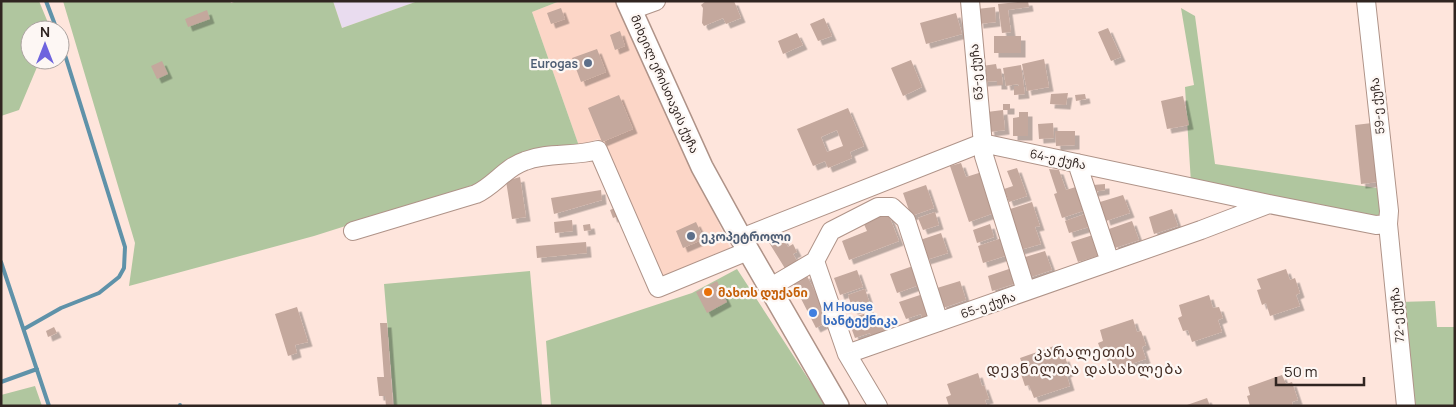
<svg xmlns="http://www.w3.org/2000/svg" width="1456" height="407" font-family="Manrope,'Noto Sans Georgian',sans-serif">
<defs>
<filter id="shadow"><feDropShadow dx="4.5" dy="4.5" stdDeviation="0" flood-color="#0004"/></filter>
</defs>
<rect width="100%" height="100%" fill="#fee5dc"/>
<!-- built -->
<path fill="#fcd6c7" d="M560,1h55l45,93 70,154 -70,30 -62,-139 -19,7 -47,-134z"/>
<!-- industrial -->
<path fill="#e9dcef" d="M333,1h85l-76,27z"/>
<!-- green -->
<path fill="#b0c69f" d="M1,1h38l12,29h-21v30h10l-21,50 -18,6z
M63,1h167l1,2 6,-2h96l9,27 76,-27h142l-28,11 47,134 -123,45 -142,45 -185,50 6,-43z
M1181,8l14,8 20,148 168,25 1,15 -6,16 -187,-37 -6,-96 9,-2z
M737,269l89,137h-275l-5,-65 146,-48z
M530,271l12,135h-148l-10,-122z
M1435,301l2,26h18v79h-45l-12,-104z
M35,386l7,20h-41v-11z"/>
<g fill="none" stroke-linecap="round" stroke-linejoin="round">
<!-- stream -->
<path stroke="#5f92a9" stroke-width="4" d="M46,1l11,29
M1,262l48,144
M24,329l37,-21 38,-15 20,-16 5,-9 1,-21 -65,-208
M1,382l36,-13
M180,405v1"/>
</g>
<!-- building -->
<path fill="#c4a89d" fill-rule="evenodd" filter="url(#shadow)" d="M706,1h28l7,17 -15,6 -3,-6 -19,8 -2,-3 1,-15 -2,-3z
M1028,1l1,6 -21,3 3,22 -9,1 -4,-29z
M995,7l1,15 -17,2 -2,-15z
M561,8l4,11 -14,5 -4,-11z
M207,10l3,9 -22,8 -3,-8z
M956,13l6,21 -36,10 -6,-21z
M824,18l8,18 -14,5 -8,-17z
M1108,28l13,29 -10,4 -13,-29z
M620,31l5,15 -10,4 -5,-15z
M797,33l6,12 -20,9 -5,-13z
M994,36h27v17h-27z
M597,49l9,23 -25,10 -9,-24z
M1044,59l5,28 -22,4 -5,-27z
M911,60l11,27 -19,9 -12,-28z
M162,61l6,13 -11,5 -6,-13z
M996,64l1,5h4l2,16h-6v-4l-14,1 -1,-16z
M1021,65l4,29 -11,1v-9h5l-1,-2 -12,2 -3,-18z
M1068,93l-2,12 -16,-1 1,-10z
M1085,94l1,5 -10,2 -1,-6z
M619,95l14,34 -31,13 -14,-34z
M1183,96l6,29 -22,4 -6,-28z
M1003,104h7v6h-7z
M848,108l16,38 -14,6 2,6 -24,10 -3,-7 -12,5 -16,-37zM837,130l6,16 -16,6 -6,-15z
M1003,110l2,20 -15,2 -3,-20z
M1019,112h9v24h-15v-18l6,-1z
M1053,123l1,15 -15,1 -1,-15z
M1372,123l6,59 -17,2 -6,-59z
M1055,131h20v14l-19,1z
M961,163l5,14 16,-5 12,41 -25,9 -19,-56z
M1017,168l10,28 -18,6 -5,-13 9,-3 -6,-15z
M1049,169l10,1 7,20 13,-4 7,24 -24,8 -8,-24 3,-1z
M520,177l6,40 -14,2 -6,-38z
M1105,184v6l-12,2v-7z
M926,185l8,23 -23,8 -8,-23z
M601,190l1,10 -48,14 -3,-16z
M1123,195l7,18 -24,8 -6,-19z
M1032,202l8,24 -5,1 6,17 -21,6 -13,-40z
M617,207l4,8 -8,3 -3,-8z
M1172,209l6,17 -24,8 -5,-17z
M935,212l4,13 -16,5 -5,-12z
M888,213l11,28 -50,19 -7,-19 25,-10 -4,-9z
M1088,213l4,13 -23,7 -4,-12z
M572,220l1,11 -18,2 -1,-11z
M1132,221l7,19 -24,8 -6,-19z
M696,222l8,17 -21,9 -7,-17z
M590,224l1,6 -7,1 -1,-6z
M990,224l4,13 -17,6 -4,-13z
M941,233l7,20 -22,7 -6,-20z
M1096,234l7,20 -25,8 -7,-20z
M778,235l2,4 3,-1 5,9 5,-3 4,8 -4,2 5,9 -12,7 -18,-29z
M1002,238l6,17 -25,8 -5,-17z
M586,242l1,11 -50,5 -1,-12z
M1045,251l7,19 -24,8 -6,-20z
M913,266l6,19 -22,8 -7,-19z
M1012,268l5,15 -25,8 -4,-15z
M1286,269l4,11 5,-2 5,15 -4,2 4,11 -30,10 -4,-13 -4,2 -5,-15 4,-1 -4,-10z
M857,270l6,17 -23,8 -6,-17z
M806,274l24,47 -14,7 -24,-47z
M717,281l10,21 -20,11 -11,-21z
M960,281l6,19 -23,8 -6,-20z
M865,289l5,15 -17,6 -5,-15z
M923,294l9,25 -9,3 -2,-8 -15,5 -7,-17z
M1209,295l4,13 6,-1 4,11 -5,2 4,12 -30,10 -4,-12 -5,1 -5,-13 4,-2 -3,-11z
M297,307l11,35 -13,3 2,8 -9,3 -13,-42z
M873,311l5,15 8,-3 4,12 -18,5 -2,-7 -15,5 -7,-19z
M1133,319l4,13 4,-1 5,14 -4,2 4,12 -33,11 -4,-13 -5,2 -6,-16 5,-2 -3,-11z
M380,323h7l6,83h-7l-1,-10h-6l-2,-19h7z
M54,327l3,6 -9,4 -2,-6z
M1057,345l4,13 4,-1 5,14 -4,2 4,13 -36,12 -5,-13 -4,1 -5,-15 4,-2 -4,-11z
M978,373l4,13 2,-1 5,14 -4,1 2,6h-38l-3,-9 5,-2 -4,-11z
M1282,375l4,9 6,-2 6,18 -6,2 1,4h-43l-3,-10 3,-1 -2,-8z
M1207,398l3,8h-23v-1z"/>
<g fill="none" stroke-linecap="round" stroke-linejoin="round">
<defs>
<path id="minor" d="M970,1l14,155 42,135
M1366,1l23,210 -1,13 18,182
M631,10l25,-9
M1077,163l33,99
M353,231l123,-37c18,-8 30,-27 49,-33 23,-9 49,-4 73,-11l60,138 90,-37
M741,238l241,-95 287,61 107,21 12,-1
M815,261l16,-30 47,-24h14l14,13 33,102
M815,261l32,93 31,52
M769,288l46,-27
M847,354l354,-124 68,-26"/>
<path id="major" d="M627,1l75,166 39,71 97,168"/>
</defs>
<!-- minor casing -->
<use href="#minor" stroke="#af9388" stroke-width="20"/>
<!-- major casing -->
<use href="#major" stroke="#af9388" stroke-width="24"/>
<!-- minor -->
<use href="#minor" stroke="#fff" stroke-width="18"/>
<!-- major -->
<use href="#major" stroke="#fff" stroke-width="21"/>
</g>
<!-- markers -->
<g fill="#5c6f8a" stroke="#fdf7f4" stroke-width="2">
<circle cx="588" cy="63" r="5"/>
<circle cx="691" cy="236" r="5"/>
</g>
<circle fill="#e8710a" stroke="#fdf7f4" stroke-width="2" cx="708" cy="292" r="5"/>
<circle fill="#3f7fe0" stroke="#fdf7f4" stroke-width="2" cx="813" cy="313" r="5"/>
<g text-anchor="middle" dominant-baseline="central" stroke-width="4.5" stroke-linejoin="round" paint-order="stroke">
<!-- service labels -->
<g font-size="12" font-weight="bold" fill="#4e5e75" stroke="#fdf7f4" text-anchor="end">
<text x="578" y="63">Eurogas</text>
<text x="701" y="236" text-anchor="start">ეკოპეტროლი</text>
</g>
<!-- street labels -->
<g font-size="12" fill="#302521" stroke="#fdf7f4">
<text transform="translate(976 72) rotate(-95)">63-ე ქუჩა</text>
<text transform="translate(665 84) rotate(66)">მიხეილ ერისთავის ქუჩა</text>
<text transform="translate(1377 106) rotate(-96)">59-ე ქუჩა</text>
<text transform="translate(1058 159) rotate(12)">64-ე ქუჩა</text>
<text transform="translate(988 305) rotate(-19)">65-ე ქუჩა</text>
<text transform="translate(1397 315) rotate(-96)">72-ე ქუჩა</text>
</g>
<!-- food labels -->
<g font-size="12" font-weight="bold" fill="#c56008" stroke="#fdf7f4" text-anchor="start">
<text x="718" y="292">მახოს დუქანი</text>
</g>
<!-- shop labels -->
<g font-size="12" font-weight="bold" fill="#366cbe" stroke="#fdf7f4" text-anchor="start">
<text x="823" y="306">M House<tspan x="823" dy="14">სანტექნიკა</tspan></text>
</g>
<!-- quarter labels -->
<g font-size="15" letter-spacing="1" fill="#442d24" stroke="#fdf7f4">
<text x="1085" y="351">კარალეთის<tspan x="1085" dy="17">დევნილთა დასახლება</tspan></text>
</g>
</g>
<!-- border -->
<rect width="1456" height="407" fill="none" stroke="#302521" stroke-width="5"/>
<!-- north arrow -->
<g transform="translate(45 45)"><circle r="24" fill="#fdf7f4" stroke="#aba3a0"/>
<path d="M0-4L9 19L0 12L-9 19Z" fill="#6e64de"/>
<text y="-8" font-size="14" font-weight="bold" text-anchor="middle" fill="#302521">N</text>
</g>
<!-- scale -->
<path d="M1276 377v8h88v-8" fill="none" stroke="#302521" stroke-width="2.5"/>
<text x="1284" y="377" font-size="15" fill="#302521" stroke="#fdf7f4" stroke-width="4" paint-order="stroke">50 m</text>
</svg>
